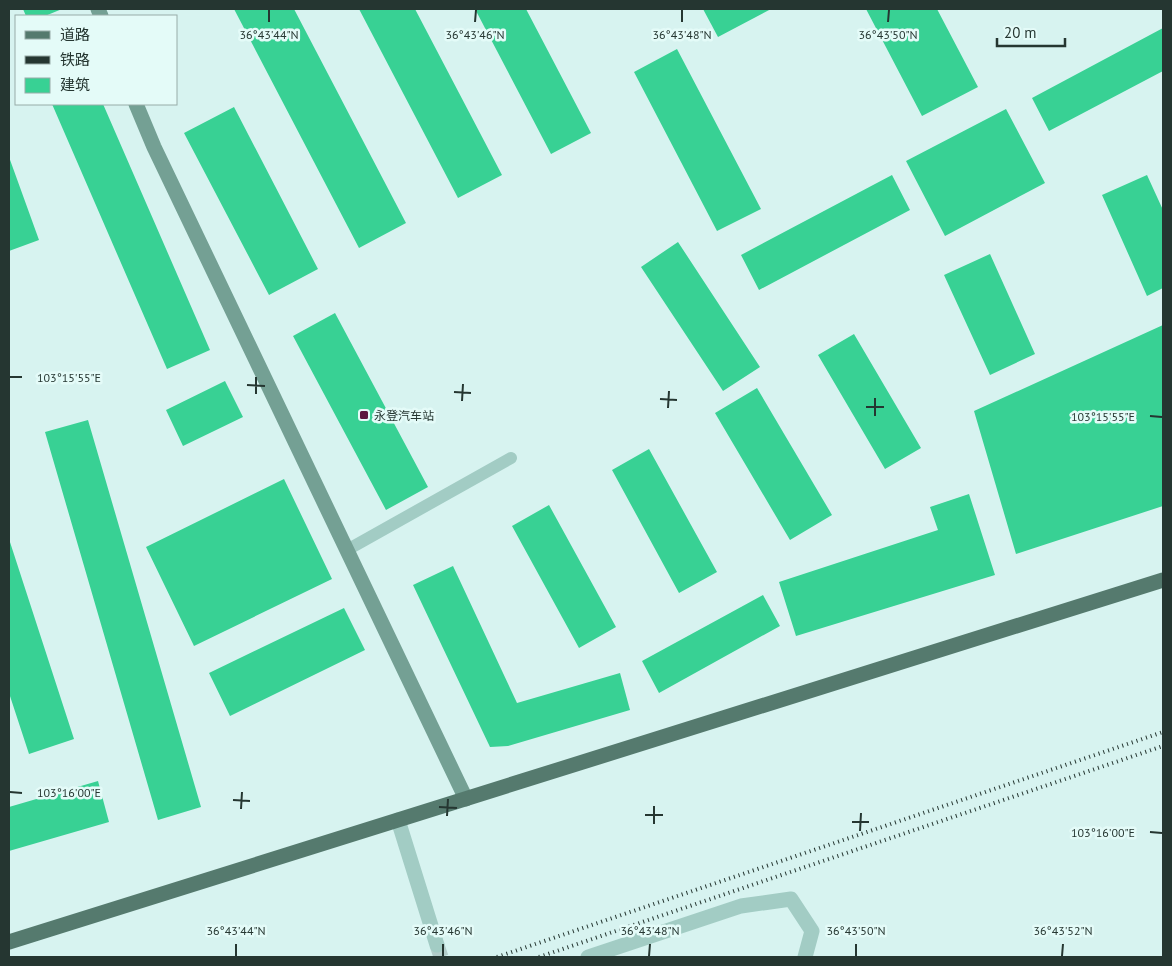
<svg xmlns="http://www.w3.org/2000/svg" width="1172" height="966" font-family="'PT Sans','Noto Sans SC',sans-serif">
<rect width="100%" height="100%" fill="#d7f3f0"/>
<!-- building -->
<path fill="#38d194" d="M23,9h39l-17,7h-19z
M234,9h60l112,214 -47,25z
M359,9h56l87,166 -44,23z
M475,9h51l65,124 -40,21z
M703,9h68l-53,28z
M866,9h71l41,78 -56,29z
M1163,28v43l-114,60 -17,-33z
M677,49l84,160 -44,22 -83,-159z
M52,104h51l107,246 -43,19z
M234,107l84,162 -49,26 -85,-162z
M1006,109l39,74 -100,53 -39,-75z
M9,157l30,83 -30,11z
M892,175l18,35 -151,80 -18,-35z
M1147,175l16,35v78l-16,8 -45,-101z
M678,242l82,125 -37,24 -82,-124z
M990,254l45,100 -45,21 -46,-100z
M335,313l93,174 -42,23 -93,-174z
M1163,325v181l-147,48 -42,-143z
M854,334l67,114 -36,21 -67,-114z
M225,381l18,36 -60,29 -17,-36z
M757,388l75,127 -42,25 -75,-127z
M88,420l113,387 -43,13 -113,-388z
M649,449l68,123 -38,21 -67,-123z
M284,479l48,100 -138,67 -48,-99z
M969,494l26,81 -199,61 -17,-54 159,-52 -8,-23z
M549,505l67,122 -37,21 -67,-122z
M9,539l65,200 -45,15 -20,-61z
M453,566l64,137 103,-30 10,37 -122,36 -18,1 -77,-162z
M763,595l17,31 -121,67 -17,-32z
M344,608l21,42 -135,66 -21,-43z
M98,781l11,41 -100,29v-44z"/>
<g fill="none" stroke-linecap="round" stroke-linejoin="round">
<!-- street-tunnel -->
<path stroke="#b3cdca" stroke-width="15" stroke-dasharray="15 8" stroke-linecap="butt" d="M437,945l4,12"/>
<!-- lane -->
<path stroke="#a2ccc4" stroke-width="12" d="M347,550l164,-92"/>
<!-- street -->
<path stroke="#a2ccc4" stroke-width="15" d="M398,820l39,125
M588,957l153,-51 50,-7 21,32 -7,26"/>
<!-- secondary -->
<path stroke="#74a094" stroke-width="15" d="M98,9l3,7
M136,104l18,43 312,652"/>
<!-- primary -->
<path stroke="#557a6e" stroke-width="15" d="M9,942l1154,-362"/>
<!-- rail -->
<path stroke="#253631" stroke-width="4" stroke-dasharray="1 4" stroke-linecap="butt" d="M497,957l666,-225
M539,957l624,-211"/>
</g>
<!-- ticks -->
<path fill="none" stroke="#253631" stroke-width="2" d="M269,22v-12M475,22l1,-12M682,22v-12M888,22l1,-12M10,377h12M247,385l18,1M454,392l17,1M256,394v-17M660,399l17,1M462,401l1,-17M866,407h18M668,408l1,-17M875,416v-18M1150,416l12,1M10,792l12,1M233,800l17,1M439,807l18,1M241,809l1,-17M645,815h18M447,816l1,-17M852,822h17M654,824v-18M860,831l1,-18M1150,832l12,1M236,956v-12M443,956v-12M649,956l1,-12M856,956v-12M1062,956l1,-12"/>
<!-- markers -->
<rect fill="#5b173e" stroke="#e4fbf8" stroke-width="2" x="359" y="410" width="10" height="10" rx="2.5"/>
<g text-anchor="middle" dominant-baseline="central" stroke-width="5" stroke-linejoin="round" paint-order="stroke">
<!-- poi labels -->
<g font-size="12" fill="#253631" stroke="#e4fbf8" text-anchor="start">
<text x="374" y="415">永登汽车站</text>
</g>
</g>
<g font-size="12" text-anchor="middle" fill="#253631" stroke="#e4fbf8" stroke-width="5" stroke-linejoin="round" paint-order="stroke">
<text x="269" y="39">36°43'44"N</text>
<text x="475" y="39">36°43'46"N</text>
<text x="682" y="39">36°43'48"N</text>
<text x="888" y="39">36°43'50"N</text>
<text x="69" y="382">103°15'55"E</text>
<text x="1103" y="421">103°15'55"E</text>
<text x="69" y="797">103°16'00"E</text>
<text x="1103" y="837">103°16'00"E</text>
<text x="236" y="935">36°43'44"N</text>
<text x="443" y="935">36°43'46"N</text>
<text x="650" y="935">36°43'48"N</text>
<text x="856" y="935">36°43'50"N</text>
<text x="1063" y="935">36°43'52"N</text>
</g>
<!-- border -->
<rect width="1172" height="966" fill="none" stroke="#253631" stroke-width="20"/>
<!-- legend -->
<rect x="15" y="15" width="162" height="90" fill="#e4fbf8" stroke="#98aca8"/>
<rect x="25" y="31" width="25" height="8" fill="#557a6e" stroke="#98aca8"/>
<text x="60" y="40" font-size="15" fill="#253631">道路</text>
<rect x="25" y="56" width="25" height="8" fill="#253631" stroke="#98aca8"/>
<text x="60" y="65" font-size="15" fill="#253631">铁路</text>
<rect x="25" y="78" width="25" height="15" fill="#38d194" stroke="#98aca8"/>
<text x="60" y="90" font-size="15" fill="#253631">建筑</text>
<!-- scale -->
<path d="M997 38v8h68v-8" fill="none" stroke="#253631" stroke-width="2.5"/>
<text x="1004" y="38" font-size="15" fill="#253631" stroke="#e4fbf8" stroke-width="4" paint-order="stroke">20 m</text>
</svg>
